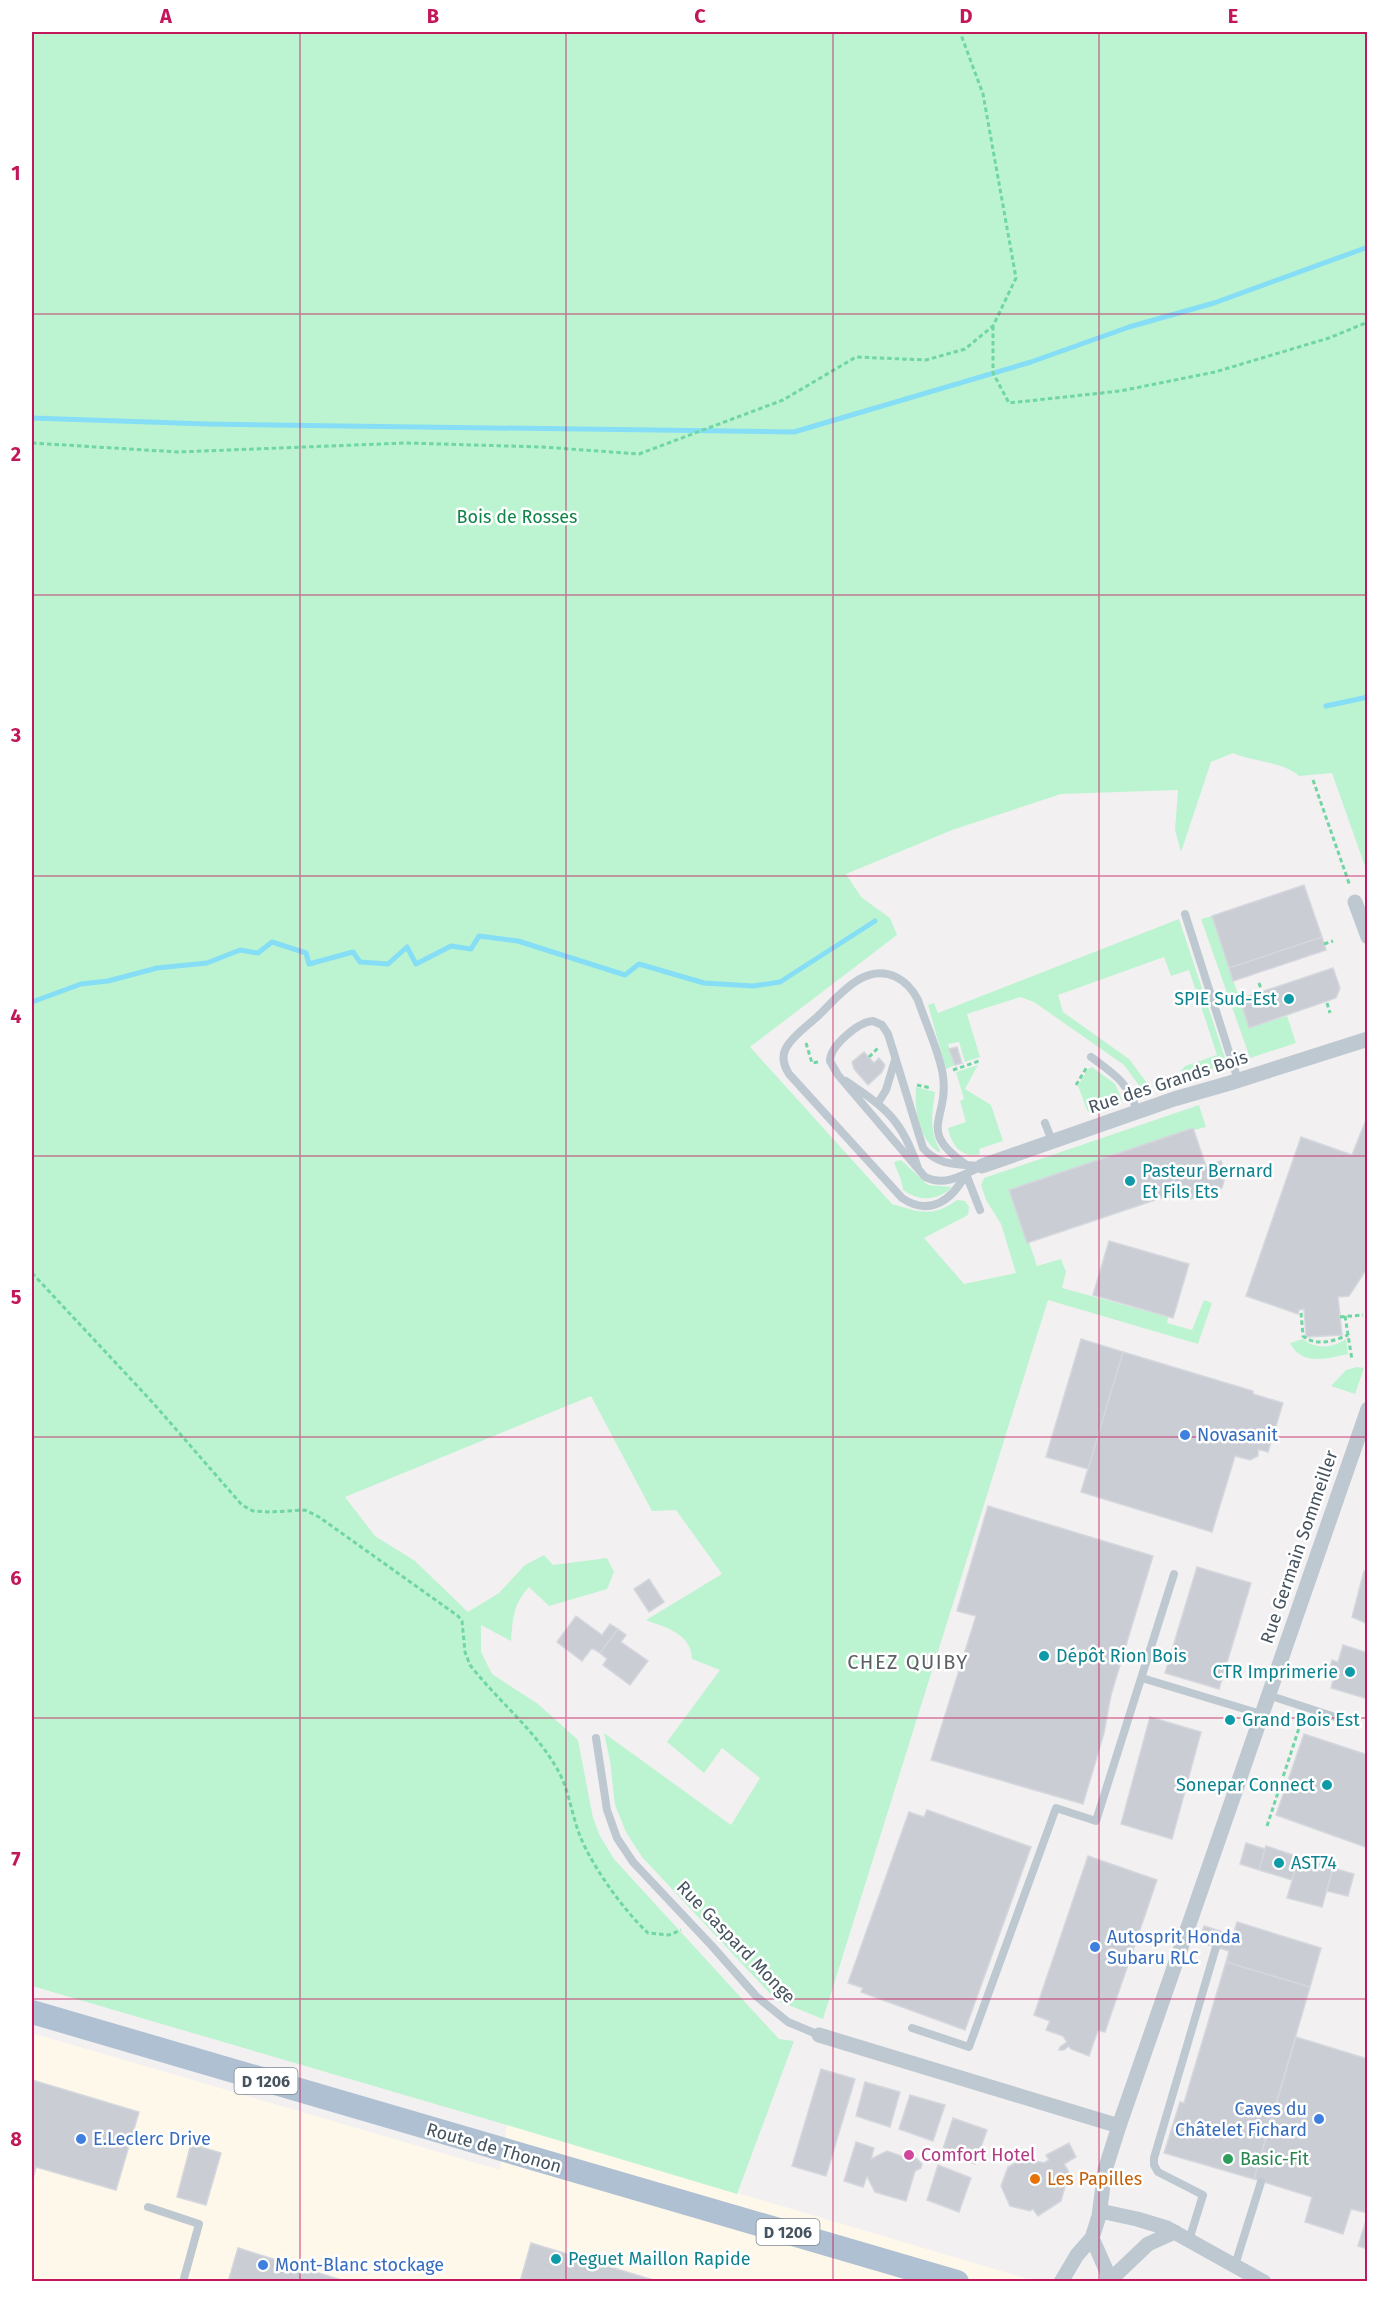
<svg xmlns="http://www.w3.org/2000/svg" width="1399" height="2313" font-family="'Fira Sans',sans-serif">
<rect width="100%" height="100%" fill="#f3f0f1"/>
<!-- commercial -->
<path fill="#fef8ea" d="M32,2033l468,137 7,-45 528,156h-1003z"/>
<!-- green -->
<path fill="#bcf4d1" d="M32,32h1335v840l-35,-99 -33,3c-15,-14 -45,-14 -66,-23l-22,9 -30,90 -6,-22 3,-40 -117,4 -109,36 -106,44 15,23 29,21 7,17 -147,112 142,157c28,8 40,14 65,-4l8,1 4,6 -1,8 -44,23 40,46 52,-11 -15,-49 -15,-24 -5,-15 3,-7 215,-73 7,22 -12,3 -1,-2 -184,62 18,52h2l8,24 24,-7 5,13 -4,16 106,29 -1,6 25,7 12,-30 8,3 -14,41 -150,-44 -225,719 -47,-19 -134,-143 -16,-25 -11,-27 -5,-44 -6,-28 127,92 29,-47 -38,-30 -18,25 -37,-31 53,-72 -28,-11c-1,-26 -26,-31 -46,-39l76,-46 -46,-64 -24,1 -61,-115 -246,101 30,39 40,25 53,51 31,-19 26,-28 19,-10 9,10 54,-7 7,14 -7,17 -58,17 -20,-19c-16,18 -16,30 -18,54l-30,-16v27l11,22 46,30 40,36 15,78 7,18 14,23 165,180 15,2 -57,153 -230,-69 -475,-139z
M1212,916l37,112 38,-12 9,27 -46,15 -49,-139z
M1179,919l48,145 -47,15 -1,-6 6,-7 32,-11 -28,-85 -18,6 -7,-19 -106,38 5,17 66,47 23,31 -8,2 -20,-27 -90,-63 -14,-5 -53,17 13,43 -15,5 -6,-20 -11,2 7,21 -9,4 -18,-64 6,-2 4,10z
M978,1065l-13,24 26,16 12,36 -24,8 1,5c-19,5 -29,-10 -32,-26l18,-6 -6,-21 4,-2 -8,-27z
M1092,1067l23,17 7,16 -34,12 -10,-26 10,-17z
M916,1087l19,5c-3,21 -6,39 5,58v3c-21,-12 -26,-45 -24,-66z
M901,1160l27,25 24,2c-15,14 -32,15 -49,3 -1,-11 -6,-18 -9,-28z
M1303,1339c14,11 28,9 43,0l2,15c-20,4 -46,13 -58,-11z
M1357,1367l7,1 -9,26 -24,-8 15,-16z"/>
<g fill="none" stroke-linecap="round" stroke-linejoin="round">
<!-- stream -->
<path stroke="#85def5" stroke-width="5" d="M32,418l175,6 587,8 237,-70 98,-35 85,-24 154,-56
M1326,706l42,-9
M32,1002l49,-18 27,-3 49,-13 50,-5 33,-13 18,3 14,-11 34,11 3,11 44,-12 7,10 28,2 19,-17 9,17 35,-18 20,3 8,-13 39,5 107,34 14,-11 65,19 49,3 27,-4 95,-61"/>
</g>
<!-- building -->
<path fill="#cacdd4" stroke="#d4d7dd" stroke-width="1.5" d="M1304,885l18,52 -93,31 -17,-52z
M1322,937l4,13 -93,31 -4,-13z
M1333,968l7,20 -4,10 -87,30 -9,-29z
M957,1047l5,16 -7,2 -6,-16z
M864,1052l10,11 5,-5 6,7 -3,7 -14,13 -14,-16 -2,-7z
M1368,1115v152l-19,29 -11,1 4,38 -36,2 -2,-28 -5,1 -1,4 -52,-18 55,-159 51,18z
M1193,1128l13,38 15,-5 5,12 -4,15 -31,11 -3,-10 -161,54 -18,-53z
M1109,1241l80,23 -16,54 -80,-23z
M1081,1339l42,13 -35,117 -42,-12z
M1123,1352l130,39v3l30,9 -15,49 -10,-3v7l-8,4 -15,-4 -23,76 -131,-40z
M988,1506l165,50 -42,139 -7,38 -21,71 -152,-44 45,-144 -19,-5z
M1197,1567l54,16 -32,106 -54,-16z
M1364,1571l4,1v52l-16,-7z
M649,1579l15,23 -15,10 -15,-23z
M576,1616l26,19 8,-11 8,5 -18,24 -8,-5 -10,13 -25,-19z
M618,1629l8,6 -5,7 27,19 -18,24 -27,-20 4,-6 -7,-6z
M1343,1645l25,8v46l-37,-11 4,-15 -6,-2 3,-11 6,2z
M1150,1717l51,15 -29,107 -51,-15z
M1304,1734l64,21v93l-92,-33z
M927,1810l104,37 -66,183 -104,-38 2,-4 -15,-5 61,-171 15,5z
M1246,1843l19,6 -6,21 -19,-6z
M1266,1846l33,11 -7,23 -33,-10z
M1088,1856l69,24 -52,152 -7,-2 -9,26 -18,-7 -2,-3 -5,4h-5l1,-3 7,-5 -4,-6 -17,-6 4,-9 -16,-6z
M1299,1857l34,11 -11,39 -35,-9z
M1333,1868l21,6 -6,22 -21,-5z
M1237,1922l84,26 -11,39 -84,-25 3,-11 -30,-9 5,-16 29,9z
M1226,1962l84,25 -56,192 -90,-26 16,-51 4,1z
M1296,2037l72,22v154l-17,-4 -8,25 -38,-12 7,-25 -58,-18z
M821,2069l34,10 -29,97 -34,-10z
M32,2080l107,32 -23,78 -80,-23 -4,16z
M865,2082l35,10 -10,35 -34,-11z
M910,2095l35,10 -12,36 -34,-12z
M953,2118l34,12 -12,34 -33,-12z
M856,2142l18,6 -3,11 16,-8 17,6 5,-3 4,1 9,9 -1,4 -6,3 -9,30 -31,-9 -8,-16 -4,11 -19,-6z
M1069,2143l7,14 -12,7 5,8 -8,29 -23,15 -5,-7 -3,2 -20,-5 -9,-20 7,-19 16,-9 20,5 5,-3 -3,-5z
M191,2144l30,9 -15,52 -29,-8z
M938,2165l33,13 -12,34 -32,-12z
M1368,2214v35l-10,-3z
M531,2243l109,33 20,6h-140z
M238,2248l110,34h-120z"/>
<g fill="none" stroke-linecap="round" stroke-linejoin="round">
<!-- path -->
<path stroke="#70d6a3" stroke-width="3" stroke-dasharray="4.5 3" stroke-linecap="butt" d="M993,326v47l16,30 111,-12 95,-19 114,-34 39,-16
M32,443l146,9 228,-9 136,4 97,7 144,-54 73,-43 70,3 39,-11 28,-23 23,-48 -33,-184 -23,-62
M1313,780l37,106
M1324,944l9,-3
M1259,983l3,9
M1327,1003l3,10
M806,1043l6,20 6,-1
M869,1057l9,-9
M953,1070l26,-9
M917,1085l14,3
M1076,1085l11,-18
M32,1273l122,131 88,101 11,6 17,1 35,-2 14,7 139,99 4,5 3,31 5,13c28,36 63,63 86,102 13,21 15,46 24,69 12,30 44,75 68,97l21,2 12,-5
M1301,1313l2,23c14,11 31,5 45,-1
M1345,1316l7,44
M1340,1317l23,-2
M1267,1826l35,-107"/>
<!-- service -->
<path stroke="#bdc8d1" stroke-width="8" d="M1185,914l53,166
M873,1021l9,4 6,9 35,114c16,19 37,16 59,18 -19,9 -37,21 -57,11l-87,-102 -8,-14c0,-15 28,-39 43,-40z
M1091,1057c23,17 37,25 46,54
M846,1081c41,28 56,39 72,87
M878,1103l8,-13 9,-30
M1045,1123l7,18
M966,1174c-14,26 -36,43 -64,24l-113,-124c-5,-8 -8,-17 -3,-26 7,-13 23,-23 33,-33 20,-19 45,-53 77,-38 10,5 17,13 22,23 7,22 22,53 25,76 6,45 -28,54 25,90
M966,1174l14,36
M1142,1678l119,36
M1268,1695l67,22
M596,1738l11,72 10,28 16,24 79,84 44,50 32,26 31,13
M912,2028l57,19 87,-239 40,13 78,-247
M148,2207l51,17 -16,58
M1189,2240l14,-45 -45,-23 -4,-7v-7l62,-211
M1235,2265l26,-83"/>
<!-- minor -->
<path stroke="#bdc8d1" stroke-width="15" d="M1355,902l13,35
M982,1166l192,-67 56,-16 138,-44
M819,2035l300,91
M1100,2211l37,8 30,9 97,54
M1092,2238l15,34 1,10
M1061,2282l16,-27 15,-17 7,-22 6,-46 14,-44 249,-717
M1108,2282l40,-38 27,-12"/>
<!-- primary -->
<path stroke="#aec0d2" stroke-width="24" d="M32,2012l925,270"/>
</g>
<!-- grid -->
<path fill="none" stroke="#c2185b" stroke-width="1.5" stroke-opacity="0.55" d="M300,32v2250M566,32v2250M833,32v2250M1099,32v2250M32,314h1336M32,595h1336M32,876h1336M32,1156h1336M32,1437h1336M32,1718h1336M32,1999h1336"/>
<!-- markers -->
<g fill="#0f9aa8" stroke="#fff" stroke-width="2">
<circle cx="1289" cy="999" r="6"/>
<circle cx="1130" cy="1181" r="6"/>
<circle cx="1044" cy="1656" r="6"/>
<circle cx="1350" cy="1672" r="6"/>
<circle cx="1230" cy="1720" r="6"/>
<circle cx="1327" cy="1785" r="6"/>
<circle cx="1279" cy="1863" r="6"/>
<circle cx="556" cy="2259" r="6"/>
</g>
<g fill="#3f7fe0" stroke="#fff" stroke-width="2">
<circle cx="1185" cy="1435" r="6"/>
<circle cx="1095" cy="1947" r="6"/>
<circle cx="1319" cy="2119" r="6"/>
<circle cx="81" cy="2139" r="6"/>
<circle cx="263" cy="2265" r="6"/>
</g>
<circle fill="#d1479c" stroke="#fff" stroke-width="2" cx="909" cy="2155" r="6"/>
<circle fill="#2e9e5b" stroke="#fff" stroke-width="2" cx="1228" cy="2159" r="6"/>
<circle fill="#e8710a" stroke="#fff" stroke-width="2" cx="1035" cy="2179" r="6"/>
<g text-anchor="middle" dominant-baseline="central" stroke-width="5" stroke-linejoin="round" paint-order="stroke">
<!-- shield labels -->
<g fill="#fff" stroke="#7e8790" stroke-width="1.5">
<rect x="234.5" y="2068" width="63" height="26" rx="4.5"/>
<rect x="756.5" y="2219" width="63" height="26" rx="4.5"/>
</g>
<g font-size="16" font-weight="bold" fill="#465460">
<text x="266" y="2081">D 1206</text>
<text x="788" y="2232">D 1206</text>
</g>
<!-- park labels -->
<g font-size="18" fill="#0e8549" stroke="#fff">
<text x="517" y="517">Bois de Rosses</text>
</g>
<!-- culture labels -->
<g font-size="18" fill="#0d838f" stroke="#fff" text-anchor="start">
<text x="1277" y="999" text-anchor="end">SPIE Sud-Est</text>
<text x="1142" y="1171">Pasteur Bernard<tspan x="1142" dy="21">Et Fils Ets</tspan></text>
<text x="1056" y="1656">Dépôt Rion Bois</text>
<text x="1338" y="1672" text-anchor="end">CTR Imprimerie</text>
<text x="1242" y="1720">Grand Bois Est</text>
<text x="1315" y="1785" text-anchor="end">Sonepar Connect</text>
<text x="1291" y="1863">AST74</text>
<text x="568" y="2259">Peguet Maillon Rapide</text>
</g>
<!-- street labels -->
<g font-size="18" fill="#465460" stroke="#fff">
<text transform="translate(1168 1082) rotate(-18)">Rue des Grands Bois</text>
<text transform="translate(1299 1547) rotate(-71)">Rue Germain Sommeiller</text>
<text transform="translate(736 1942) rotate(46)">Rue Gaspard Monge</text>
<text transform="translate(494 2148) rotate(16)">Route de Thonon</text>
</g>
<!-- shop labels -->
<g font-size="18" fill="#366cbe" stroke="#fff" text-anchor="start">
<text x="1197" y="1435">Novasanit</text>
<text x="1107" y="1937">Autosprit Honda<tspan x="1107" dy="21">Subaru RLC</tspan></text>
<text x="1307" y="2109" text-anchor="end">Caves du<tspan x="1307" dy="21">Châtelet Fichard</tspan></text>
<text x="93" y="2139">E.Leclerc Drive</text>
<text x="275" y="2265">Mont-Blanc stockage</text>
</g>
<!-- hotel labels -->
<g font-size="18" fill="#b23c85" stroke="#fff" text-anchor="start">
<text x="921" y="2155">Comfort Hotel</text>
</g>
<!-- leisure labels -->
<g font-size="18" fill="#27864d" stroke="#fff" text-anchor="start">
<text x="1240" y="2159">Basic-Fit</text>
</g>
<!-- food labels -->
<g font-size="18" fill="#c56008" stroke="#fff" text-anchor="start">
<text x="1047" y="2179">Les Papilles</text>
</g>
<!-- neighbourhood labels -->
<g font-size="20" letter-spacing="1.5" fill="#5c6166" stroke="#fff">
<text x="908" y="1662">CHEZ QUIBY</text>
</g>
</g>
<!-- border -->
<rect width="1399" height="2313" fill="none" stroke="#ffffff" stroke-width="66"/>
<rect x="33" y="33" width="1333" height="2247" fill="none" stroke="#c2185b" stroke-width="2"/>
<g font-size="20" text-anchor="middle" font-weight="bold" fill="#c2185b">
<text x="166" y="23">A</text>
<text x="433" y="23">B</text>
<text x="700" y="23">C</text>
<text x="966" y="23">D</text>
<text x="1233" y="23">E</text>
<text x="16" y="180">1</text>
<text x="16" y="461">2</text>
<text x="16" y="742">3</text>
<text x="16" y="1023">4</text>
<text x="16" y="1304">5</text>
<text x="16" y="1585">6</text>
<text x="16" y="1866">7</text>
<text x="16" y="2146">8</text>
</g>
</svg>
